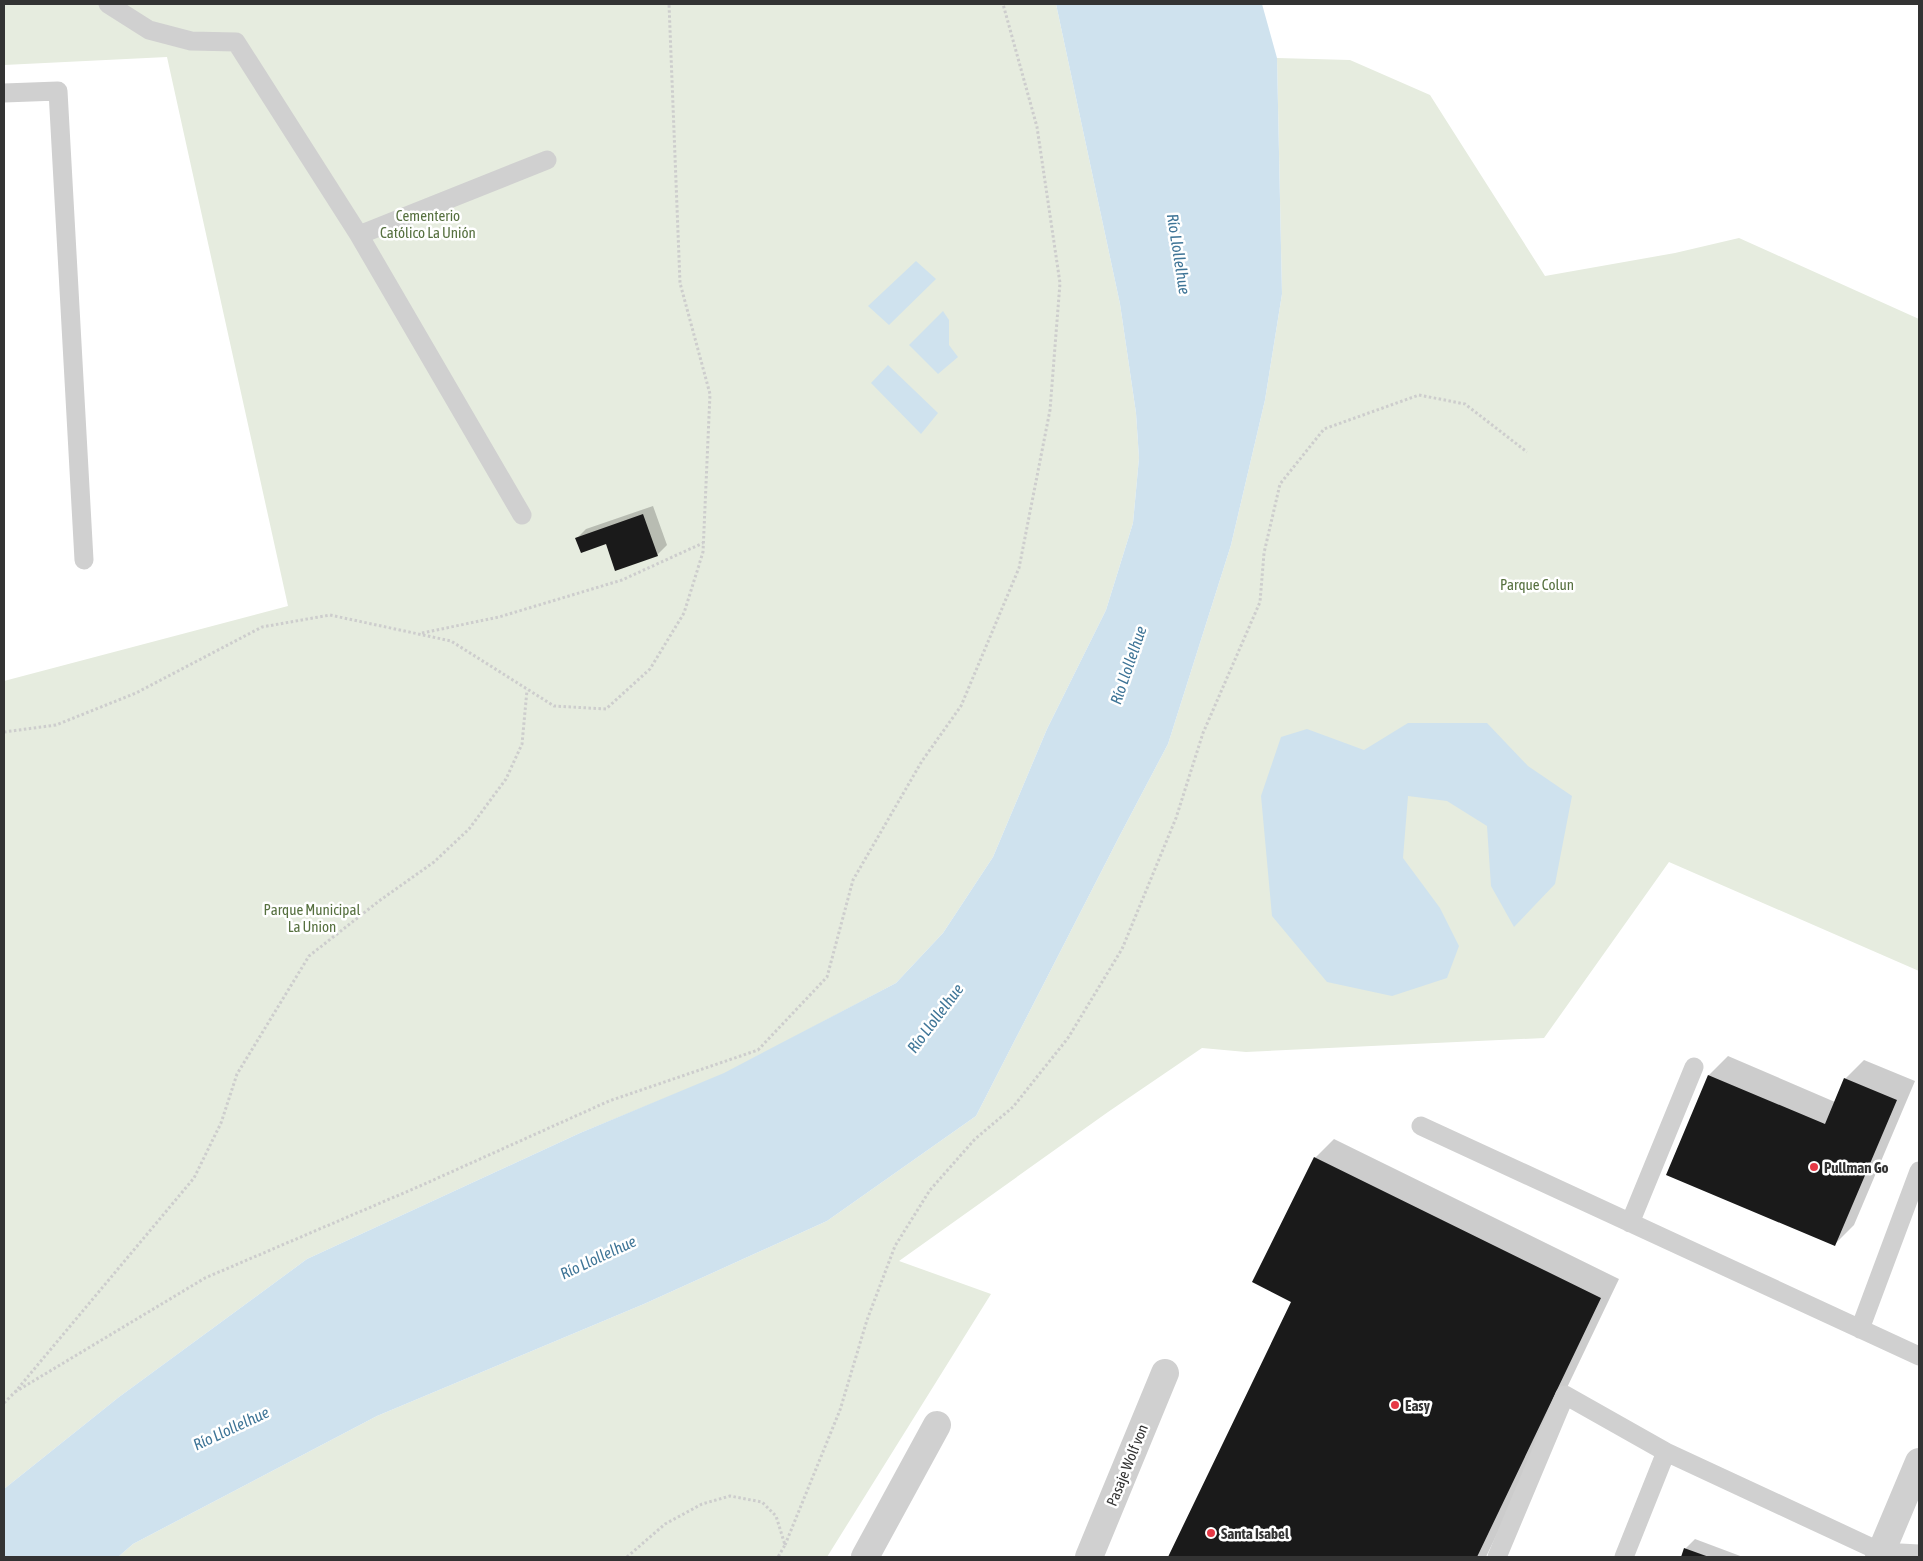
<svg xmlns="http://www.w3.org/2000/svg" width="1923" height="1561" font-family="'Asap Condensed',sans-serif">
<rect width="100%" height="100%" fill="#fff"/>
<!-- green -->
<path fill="#e6ecdf" d="M4,4h1052l64,300 16,109 3,45 -6,65 -27,87 -59,119 -54,128 -50,76 -47,50 -172,91 -144,59 -273,126 -188,138 -115,92v-808l284,-75 -121,-549 -163,8z
M1277,58l73,2 80,35 115,181 130,-23 64,-15 180,81v652l-250,-109 -125,176 -298,14 -44,-4 -94,64 -209,149 92,33 -164,263h-709l15,-13 244,-128 267,-112 183,-83 149,-105 143,-279 49,-93 63,-199 34,-145 17,-106z"/>
<!-- water -->
<path fill="#cfe2ee" d="M1056,4h206l15,54 5,236 -17,106 -34,145 -63,199 -49,93 -143,279 -149,105 -183,83 -267,112 -244,128 -15,13h-114v-68l115,-92 188,-138 273,-126 144,-60 172,-90 47,-50 50,-76 54,-128 59,-119 27,-87 6,-65 -3,-45 -16,-109z
M916,261l20,18 -47,46 -21,-19z
M943,311l6,9v25l9,12 -20,17 -29,-29z
M888,365l50,48 -17,21 -50,-51z
M1408,723h79l41,43 44,30 -17,88 -41,43 -23,-41 -4,-60 -40,-25 -39,-5 -5,62 37,50 19,38 -12,32 -55,18 -65,-14 -55,-66 -11,-120 20,-59 26,-8 57,21z"/>
<!-- shadow -->
<path fill="#0003" d="M653,506l14,39 -10,10 -51,-12 -29,-5 9,-9z
M1728,1056l107,46 10,-23 19,-19 51,21 -61,144 -19,19 -168,-70 42,-99z
M1334,1139l285,140 -133,278h-316l123,-256 22,-143z
M1695,1539l48,18h-61l4,-9z"/>
<!-- building -->
<path fill="#1a1a1a" d="M643,514l15,42 -43,15 -9,-27 -25,9 -6,-15z
M1708,1075l117,49 19,-46 53,22 -62,146 -169,-71z
M1314,1157l287,141 -124,259h-309l123,-255 -39,-20z
M1684,1548l25,9h-28z"/>
<g fill="none" stroke-linecap="round" stroke-linejoin="round">
<!-- path -->
<path stroke="#cdcdcd" stroke-width="3" stroke-dasharray="2.5 2.5" stroke-linecap="butt" d="M422,633l77,-16 123,-37 81,-37
M4,732l52,-7 80,-32 126,-66 68,-12 121,26 103,65 52,3 44,-40 34,-56 19,-61 7,-158 -30,-111 -11,-279
M15,1392l190,-114 215,-92 189,-85 149,-51 69,-73 26,-97 69,-119 39,-55 58,-138 31,-158 10,-127 -23,-156 -34,-123
M4,1403l11,-11 179,-214 27,-55 16,-49 72,-118 70,-55 55,-39 35,-33 37,-50 16,-35 5,-54
M785,1545l55,-135 27,-90 28,-74 35,-56 45,-51 38,-32 55,-69 54,-89 54,-131 27,-85 57,-131 4,-49 16,-69 44,-55 95,-34 46,9 62,48
M627,1557l38,-33 37,-20 28,-8 32,6 14,14 9,29 -7,12"/>
<!-- service -->
<path stroke="#d0d0d0" stroke-width="19" d="M108,4l41,26 42,11 45,1 123,193 163,280
M4,93l54,-2 26,469
M359,235l188,-75
M1421,1126l498,230
M1630,1223l64,-156
M1860,1329l59,-158
M1497,1557l68,-162 101,57 215,100 38,2
M1624,1557l42,-105"/>
<!-- minor -->
<path stroke="#d0d0d0" stroke-width="28" d="M865,1557l72,-132
M1089,1557l76,-184
M1879,1557l40,-95"/>
</g>
<!-- markers -->
<g fill="#e63946" stroke="#fff" stroke-width="2">
<circle cx="1814" cy="1167" r="5"/>
<circle cx="1395" cy="1405" r="5"/>
<circle cx="1211" cy="1533" r="5"/>
</g>
<g text-anchor="middle" dominant-baseline="central" stroke-width="5" stroke-linejoin="round" paint-order="stroke">
<!-- park labels -->
<g font-size="15" fill="#56703f" stroke="#fff">
<text x="428" y="215">Cementerio<tspan x="428" dy="17">Católico La Unión</tspan></text>
<text x="1537" y="584">Parque Colun</text>
<text x="312" y="909">Parque Municipal<tspan x="312" dy="17">La Union</tspan></text>
</g>
<!-- poi labels -->
<g font-size="15" font-weight="bold" fill="#333" stroke="#fff" text-anchor="start">
<text x="1824" y="1167">Pullman Go</text>
<text x="1405" y="1405">Easy</text>
<text x="1221" y="1533">Santa Isabel</text>
</g>
<!-- street labels -->
<g font-size="15" fill="#333" stroke="#fff">
<text transform="translate(1127 1465) rotate(-68)">Pasaje Wolf von</text>
</g>
<!-- water labels -->
<g font-size="16" font-style="italic" fill="#3f7597" stroke="#fff">
<text transform="translate(1179 254) rotate(81)">Río Llollelhue</text>
<text transform="translate(1128 665) rotate(-71)">Río Llollelhue</text>
<text transform="translate(935 1018) rotate(-53)">Río Llollelhue</text>
<text transform="translate(598 1257) rotate(-25)">Río Llollelhue</text>
<text transform="translate(231 1428) rotate(-25)">Río Llollelhue</text>
</g>
</g>
<!-- border -->
<rect width="1923" height="1561" fill="none" stroke="#333333" stroke-width="10"/>
</svg>
